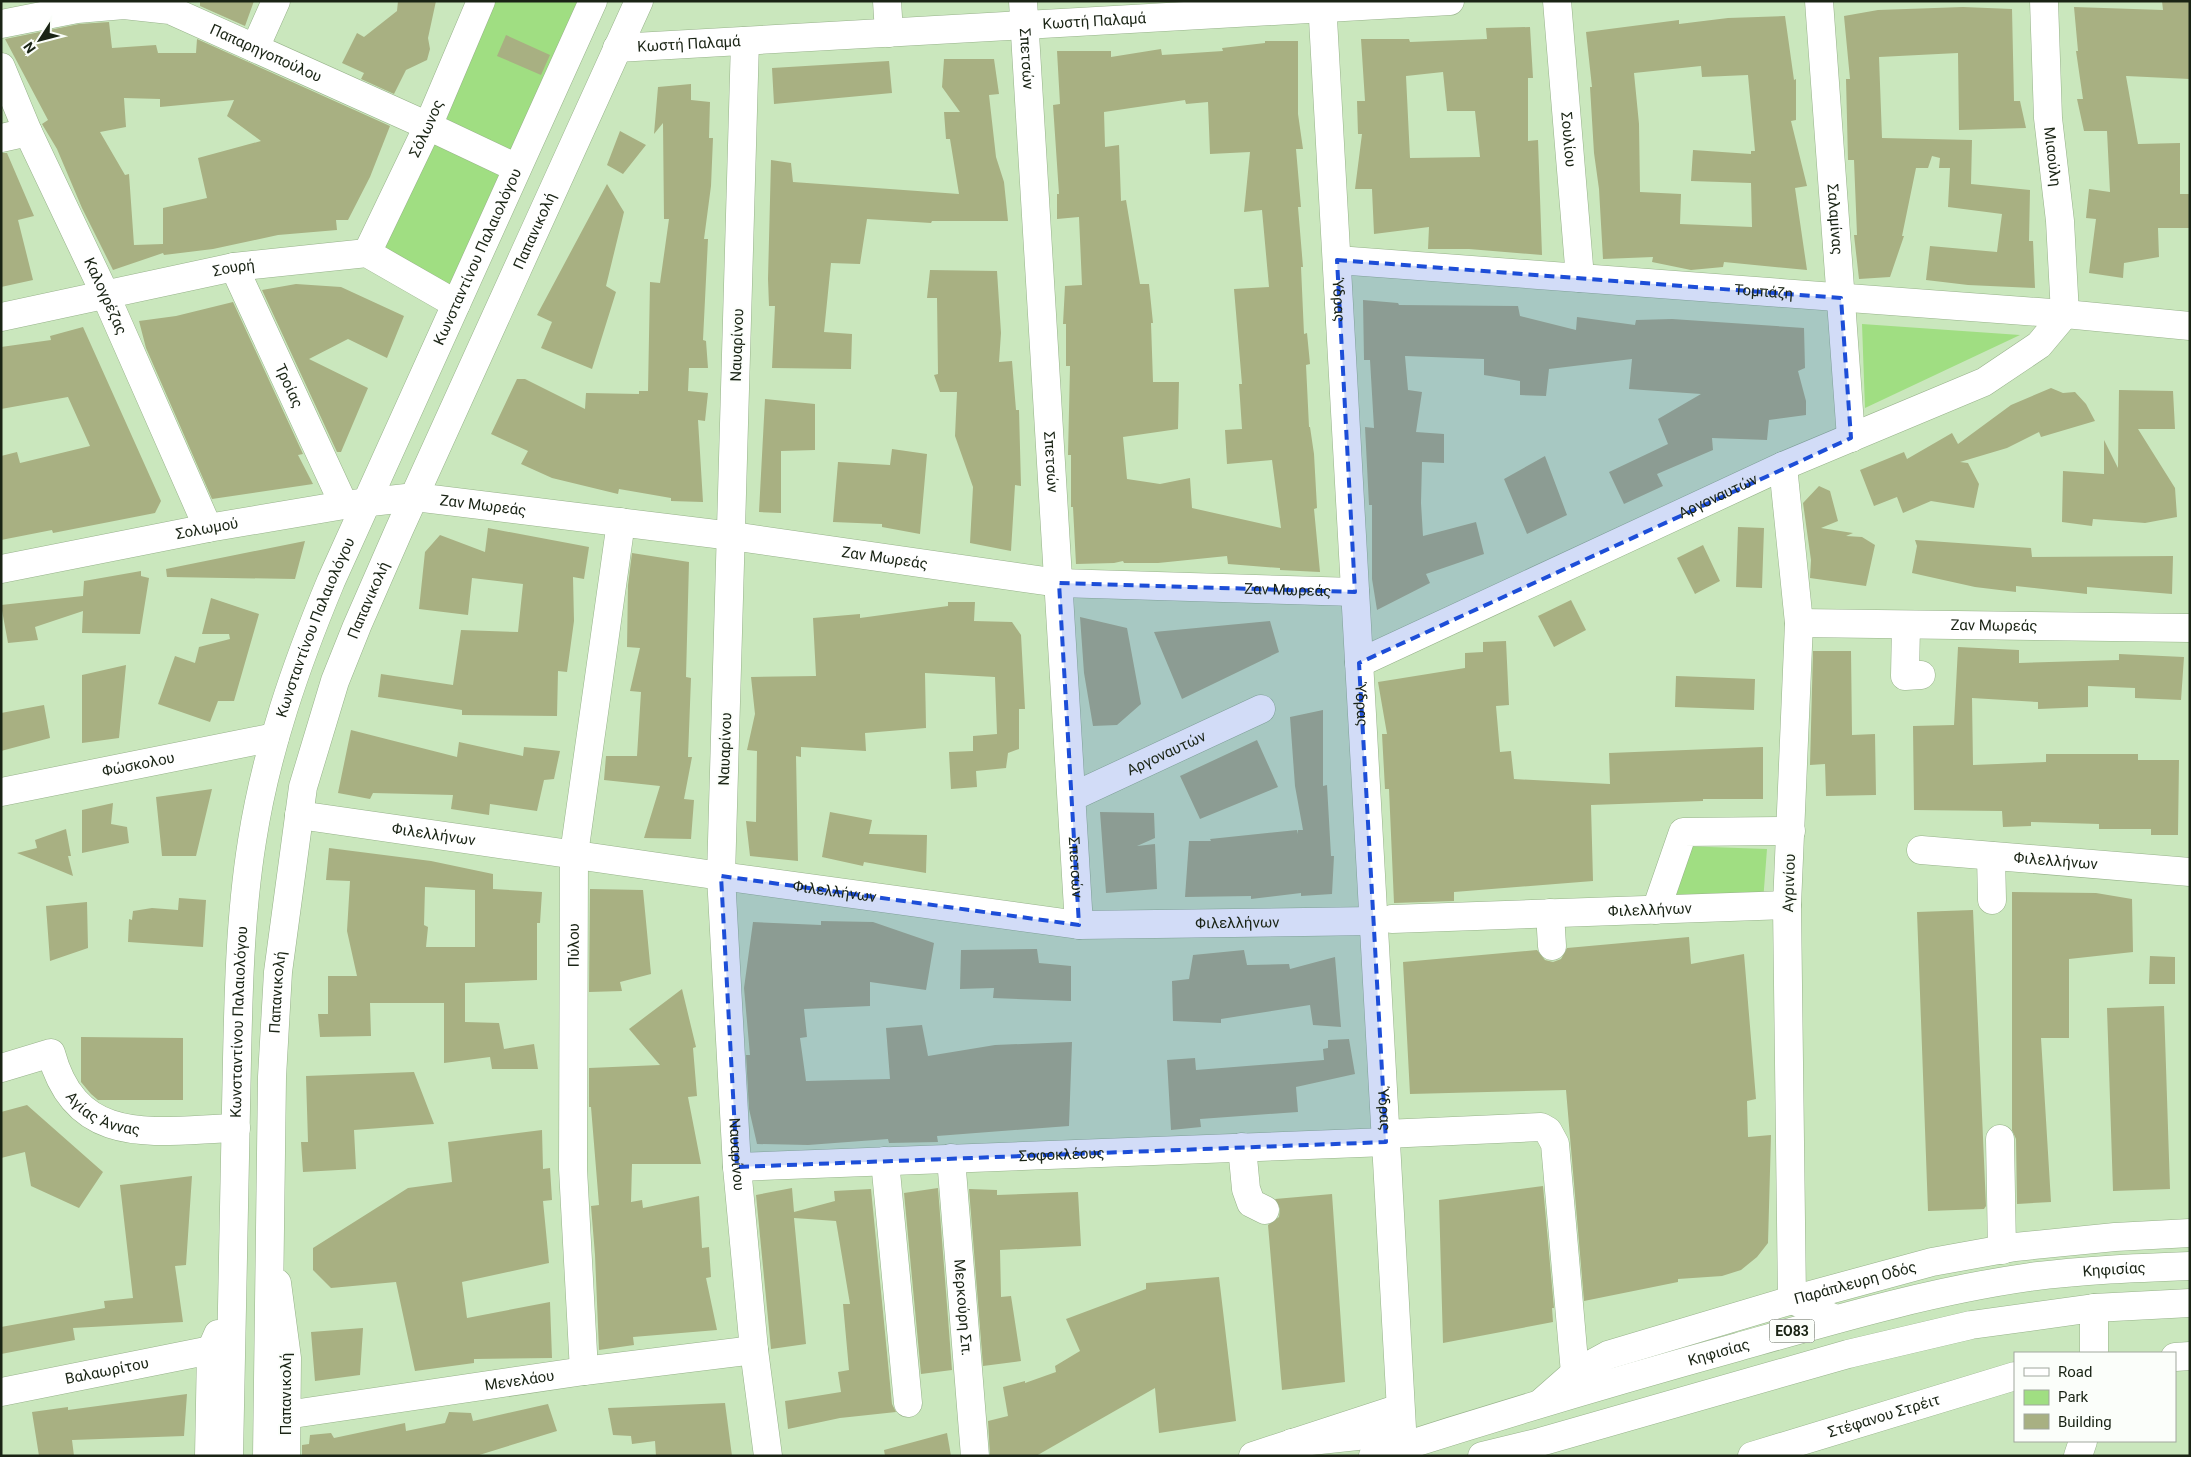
<svg xmlns="http://www.w3.org/2000/svg" width="2191" height="1457" font-family="Roboto,sans-serif">
<rect width="100%" height="100%" fill="#cae7bd"/>
<!-- green -->
<path fill="#a0de82" d="M492,1h89l-71,154 -73,-34z
M430,135l74,34 -54,118 -74,-34z
M1862,324l158,11 -155,73z
M1680,846l87,3 -4,53 -102,5z"/>
<!-- building -->
<path fill="#a8b082" fill-rule="evenodd" d="M200,1h54l-9,25 -45,-20z
M398,1h38l-8,37 2,11 -3,11 -21,10 -12,24 -33,-15 3,-6 -22,-10 15,-30 7,4 33,-26z
M2162,1h28v78l-64,-3 12,68 42,-1v51h10v34h-32l1,29 -35,6 -1,15 -34,-5 7,-54 -10,-1 3,-29 21,3 -3,-61h-23l-7,-32h6l-7,-48h2l-4,-44 89,3z
M1963,7l49,2 2,92h6l6,27 -67,2 -1,-77 -79,4 3,81 90,2 -1,44 59,6 -1,51h4l2,47 -67,-3 -42,-5 4,-34 67,6 5,-38 -54,-7 2,-39h-11l1,-10 -8,-2 -4,12h-12l-14,68h2l-14,41 -31,2 -5,-44h3l-3,-75h-6l-2,-81h4l-6,-63 34,-6z
M1785,16l9,64 2,-1v41l-5,1 16,65 -12,2 12,82 -83,-8 -1,5 -32,3 -39,-8 1,-5 -50,2 -4,-70 -5,-36 -4,-66h2l-6,-55 93,-12v4l49,-6zM1701,66l1,11 46,-2 7,76h-4v3l-58,-4 -2,31 60,2 1,44 -72,-3 1,-30 -41,-2 -1,-68 -5,-51z
M109,22l3,26 44,-3 2,8h38l1,-14 193,87 -20,51 -22,43h-12l1,10 -59,5 -65,14 -49,6 -1,-2 -50,17 -31,-62 -25,-59 -15,-25 6,-4 -43,-81 74,-15zM124,98l36,1v8l74,-7 -7,16 34,25 -63,17 9,40 -44,10v36l-29,1 -5,-71 -4,1 -25,-43 26,-5z
M1530,27l3,51h-5v63l10,-1 4,115 -73,-6h-41l1,-22 -55,7 -2,-45h-17l7,-55h-4l-1,-33h8l-4,-62h48l1,3 77,-3 -1,-11zM1443,72l4,39h28l5,46 -70,1 -4,-82z
M506,35l44,20 -9,20 -44,-19z
M1265,41h33v73l5,35h-7l5,58h-3l5,60h-2l3,67 3,-1 3,31 -4,1 3,62h1l4,27 3,54 -3,1 6,63 -40,-2v-2l-52,-4 -1,-8 -69,7h-34l-1,-2 -9,2 -38,1 -3,-57h-2v-52h-3l2,-89h-4v-42h-3l2,-38 17,-1 -3,-68 -22,2v-25h2l-6,-89 7,-1 -3,-53h54v6l50,-8 1,6 61,-4 -1,-3 43,-5zM1185,100l1,4 22,-2 2,52 40,-2 -6,60 18,-2 7,77 -35,2 8,95h-3l3,45 -17,1 2,34 45,-4 9,68 -89,-20 -2,-30 -30,6 -33,-5 -4,-42 55,-8 1,-47h-26l-2,-59h2l-4,-39h-9l-14,-84 -5,1 -2,-56 -14,2 -1,-35z
M944,59h50l5,35 -10,1 7,62 8,25 4,39h-76l-1,2 -64,-4 -7,45 -29,-1 -7,69 28,2 -1,35 -79,-1 3,-62h-6l-1,-27 3,-119 20,3 2,19 166,12 -9,-55h-4l-2,-27h16l-18,-25z
M889,61l3,32 -118,11 -2,-36z
M691,84v16l19,2 -1,36h4l-2,48 -7,53h4l-5,101 3,1 2,27h-19l-1,23 20,2 -3,28 -7,-1 5,82 -32,-1v-3l-52,-9 -1,5 -66,-16 -31,-14 7,-13 -37,-17 26,-55h8l60,30 1,-16 53,1v-3h9l2,-109 10,1 9,-64h-5l-1,-96 -9,11 4,-47z
M620,131l26,14 -23,29 -16,-9z
M1,153h6l27,63 -16,4 15,60 -32,7z
M607,184l17,28 -18,74 10,6 -24,77 -51,-21 11,-26 -15,-7z
M930,270l67,1 4,62 -2,29 13,-1 4,49h3l2,76 -6,-1 -4,66 -41,-8 3,-56 -18,-51 2,-44h-17l-6,-17 4,-1 -1,-76h-10z
M296,284l45,3 63,29 -17,42 -39,-19 -39,20 59,29 -27,64h-4l-75,-162z
M1363,300l35,3 1,2 119,1 2,10 56,14 1,-13 58,8 1,-5 36,-1 132,9 1,40 -7,3 8,30v14l-37,5 -2,20 -55,-2 1,12 -56,24 6,12 -39,18 -15,-32 59,-28 -10,-25 43,-25 -72,-5 3,-30 -83,10 -3,27 -26,-1v-14l-36,-6v-16l-79,-3 3,34 14,2 -6,40 28,2v29l-22,-1 -1,41 2,33 53,-14 8,32 -58,20 4,9 -53,27 -5,-31v-74h-3l-4,-78 9,1 -4,-68h-6z
M233,302l70,152 -5,1 15,29 -101,15 -66,-151 -7,-27 37,-5z
M83,327l78,174 -6,12 -102,20 -1,-3 -51,10v-84l16,-4 3,11 70,-17 -22,-49 -67,12v-62l50,-7 -1,-4z
M2051,388l12,5 12,-1 11,12 9,17 -54,16 -2,-5 -32,16 -47,14 8,1 11,21 -5,24 -43,-7 -28,12 -6,-16 -23,9 -14,-36 44,-18 3,7 45,-26 6,11 53,-39z
M2119,390l54,1 2,38h-37l37,59 2,29 -32,6 -52,-4 -1,7 -30,-4 1,-51 41,3v-34l14,28z
M765,399l50,5v46l-34,1v62l-22,-1z
M892,449l35,5 -7,80 -38,-7v-3l-49,-2 5,-60 52,3z
M1545,456l22,59 -40,19 -23,-55z
M1819,486l11,5 8,30 -17,7 32,5 -7,3 16,1 13,8 -9,41 -56,-8 1,-18 -8,-57z
M1738,527l26,1 -2,60 -26,-1z
M488,528l101,19 -5,32 -11,-2 1,44 -7,51 -9,-1 -1,45 -95,-1v-5l-84,-13 3,-23 72,11 8,-55 57,2 5,-48 -51,-6 -4,37 -49,-6 6,-57 15,-17 45,17z
M1915,540l116,8 1,9 141,-1 -1,38 -85,-7v7l-71,-8v6l-41,-5 -63,-14 5,-27z
M305,541l-10,38 -128,-2 -1,-8z
M1703,545l17,36 -25,13 -18,-36z
M632,553l57,9 -3,115 5,1 -3,79h4l-8,42 10,1 -3,39 -47,-1 16,-52 -56,-6 2,-24h31l4,-64 -11,-1 10,-43 -13,-1 1,-62z
M141,571v5l8,2 -9,56 -58,-1 1,-22 -48,16 3,13 -30,3 -7,-38 82,-9 1,-15z
M211,598l48,16 -25,87h-16l-8,21 -52,-18 17,-48 20,7 4,-16 31,-8 -1,-5h-27z
M1571,600l15,30 -32,17 -16,-31z
M948,602h27l-1,19 38,1 9,13 4,74h-6v40l-11,4 -2,15 -30,3 1,16 -26,2 -2,-37 24,-1v-15l24,-2 -2,-57 -70,-4 1,55 -61,5 1,18 -65,-4v10l-5,-1 2,105 -48,-5 -4,-35 10,1 1,-71 -10,-1 8,-36 -4,-37 65,-1 -3,-58 47,-4v4l88,-12z
M1080,617l47,11 14,76 -24,21 -24,1 -9,-53z
M1270,621l9,31 -97,47 -28,-67z
M1506,641l3,64 -13,1 4,46 11,-1 3,28 96,5 -1,-31 154,-6v52h-60v2l-112,4 2,76 -139,11v9l-60,2 -5,-114h-4l-3,-55h5l-9,-52 87,-14v-15l18,-1v-10z
M1958,647l61,3v13l100,-3v-6l65,3 -3,43 -46,-2v-10l-47,-2v21l-50,2v-7l-66,-4 1,67 73,-3v-8h92v6h41l-1,75h-27v-6h-52v-5l-68,-2v4l-28,1 -1,-16 -88,-1 -1,-84 41,-1z
M1813,651h38l1,84 23,-1 1,61 -50,1 -1,-32 -15,1z
M126,665l-7,73 -37,5v-68z
M1676,676l79,3 -1,31 -79,-3z
M44,705l6,33 -49,13v-38z
M1323,710v76l4,-1 4,71h3l-2,38 -31,2v-3l-50,6v-3l-66,1 4,-56h22l-1,-2 87,-9 1,4v-4h5l-8,-44 -5,-69z
M351,730l106,27 2,-15 64,14 1,-9 36,4 -6,28 -10,1 -7,31 -47,-7 -1,11 -38,-6 2,-14 -80,-2 -3,6 -32,-6z
M1257,740l21,47 -78,32 -20,-43z
M212,789l-16,67h-34l-6,-59z
M113,803l-2,21 16,3 2,16 -47,10v-43z
M830,812l42,8 -3,14 58,1 -1,38 -62,-11 -1,4 -41,-9z
M1100,812l54,1 1,25 -18,8 18,-2 2,45 -51,4z
M66,829l5,27h-3l5,20 -56,-23 20,-5 -2,-8z
M329,848l102,13 62,13v15l49,3 -2,31h-3v57l-72,3v39l34,1 5,26 30,-5 4,25h-46l-2,-12 -46,6v-60h-74l1,33 -51,1 -2,-23h10v-38h29l-10,-45 3,-50 -24,-1zM425,887l50,3v57h-49l2,-20 -4,-2z
M590,889l53,1 8,84 -31,8 2,9 -33,1z
M2012,892l84,1 36,6 1,53 -64,7v79h-28l10,164 -34,2 -1,-65 -4,-9z
M179,898l27,2 -3,47 -75,-5 1,-23 3,1 1,-9 19,-3 26,2z
M87,902l1,46 -38,13 -4,-55z
M1973,910l13,296 -2,3 -56,2 -11,-299z
M821,921l52,1 61,21 -8,47 -56,-8v24l-66,3 3,28 -7,1 6,43 84,-2 -4,-51 36,-3 6,31 67,-11 77,-3 -3,84 -132,10 1,6 -49,1 -1,-4 -80,6 -51,-1 -8,-35 -3,-54h4l-6,-67 9,-66 68,3z
M1689,937l2,27 53,-10 12,145 -9,2 1,36 23,-2 -3,108 -11,14 -16,13 -19,6 -44,3v3l-94,19 -18,-211 -156,4 -7,-132 134,-12 8,10 8,2 8,-3 6,-11z
M1037,949l2,14 32,3v35l-78,-3 1,-10 -34,1 1,-39z
M1244,950l3,15 42,-1 1,5 45,-12 6,70 -28,-2 -3,-20 -89,14v4l-48,-2 -1,-40 17,-2 4,-24z
M2150,956l25,1v27h-26z
M682,989l14,58 -3,1 4,48 -9,1 13,67h-69l-1,38 11,-2 1,8 56,-12 3,52 7,-1 2,30 -5,1 11,52 -84,7 1,8 -35,5 -4,-95 -4,-49 8,-1 -8,-98h-2v-39l71,-3 -31,-36z
M2164,1006l6,183 -57,2 -6,-183z
M81,1037l102,1v62h-85l-7,-6 -10,-12z
M1349,1039l6,35 -59,13 2,25 -98,7 1,8 -30,3 -4,-70 28,-2 1,12 128,-10 -1,-11 5,-1v-8z
M414,1072l20,52 -80,6 2,39 -53,3 -2,-30h7l-2,-66z
M27,1105l76,67 -24,36 -48,-22 -6,-34 -24,6v-46z
M542,1130l1,39 7,-1 2,32 -9,1 6,62 -87,19 5,36 83,-16 2,56 -78,1v4l-59,8 -19,-89 -65,6 -18,-18v-22l95,-60 44,-6 -4,-40z
M192,1176l-6,89 -11,1 8,56 -110,6 2,12 -74,14v-27l104,-19 -1,-7 29,-3 -13,-113z
M1543,1186l11,122h-2l1,14 -110,21 -4,-143z
M792,1188l2,24 41,-11 -1,-10 37,-2 21,215 4,8 -56,6 -52,11 -3,-28 56,-9 -3,-20 11,-2 -6,-66h7l-14,-83 -42,-3 12,126 -35,5 -15,-154z
M938,1188l14,182 -31,4 -17,-181z
M969,1189l28,1v5l81,-3 3,54 -81,4 1,47 10,-1 10,65 -38,5z
M1332,1194l13,188 -63,8 -14,-165 11,-8 1,-8 -5,-10z
M1219,1277l17,144 -77,12 -4,-45 -119,68h-46l-2,-35 20,-5 -5,-29 22,-6v2l31,-11 -1,-6 25,-15 -14,-32 80,-30v-6z
M363,1328l-3,47 -45,6 -4,-49z
M187,1394l-3,42 -112,4 2,16h-35l-7,-44 36,-5v3z
M725,1403l7,53h-76l-1,-15 -23,3 -1,-8 -18,-1 -5,-27z
M548,1404l9,27 -81,25h-174v-11l7,-1 1,-9 21,-2 3,5 71,-15 1,8 39,-8 4,-11 22,1 2,8z
M947,1433l4,23h-66l-1,-6z"/>
<g fill="none" stroke-linecap="round" stroke-linejoin="round">
<defs>
<g id="minor">
<path d="M887,1l2,32"/>
<path id="s1" d="M1023,1l56,924"/>
<path id="s2" d="M1322,1l81,1445"/>
<path id="s3" d="M1557,1l23,277"/>
<path id="s4" d="M1819,1l32,437"/>
<path id="s5" d="M2044,1l4,117 12,103 5,93"/>
<path id="s6" d="M1,24l76,-15 47,-4 46,5 258,116 89,42"/>
<path id="s7" d="M745,41l-24,835 16,291 17,183 14,106"/>
<path d="M255,48l21,-47"/>
<path id="s8" d="M617,48l833,-47"/>
<path id="s9" d="M1,67l27,65 77,162 103,234"/>
<path d="M1,138l27,-6"/>
<path id="s10" d="M367,253l61,-127 53,-125"/>
<path id="s11" d="M1337,260l728,54 125,12"/>
<path id="s12" d="M234,267l110,238"/>
<path id="s13" d="M1,317l233,-50 133,-14 89,51"/>
<path d="M1783,466l16,157 -12,282 5,395"/>
<path id="s14" d="M1,569l207,-41 136,-23 71,-8 317,39 327,47 296,9"/>
<path id="s15" d="M1799,623l391,5"/>
<path d="M1906,625l-1,51 16,-1"/>
<path id="s16" d="M1359,663l424,-197 201,-84 55,-37 26,-31"/>
<path id="s17" d="M1,792l274,-55"/>
<path id="s18" d="M1072,797l189,-88"/>
<path id="s19" d="M299,815l422,61 358,49 295,-4"/>
<path id="s20" d="M1921,850l269,22"/>
<path d="M1991,856l1,44"/>
<path d="M1656,910l27,-78 108,-1"/>
<path d="M1550,913l2,33"/>
<path id="s21" d="M1392,919l395,-14"/>
<path id="s22" d="M1,1068l50,-15c26,97 106,77 185,75"/>
<path d="M1385,1134l156,-7 7,4 7,13 20,229"/>
<path d="M2000,1139l2,111"/>
<path d="M1242,1147l4,42 5,14 14,7"/>
<path id="s23" d="M951,1158l24,298"/>
<path d="M885,1161l23,242"/>
<path id="s24" d="M737,1167l649,-25"/>
<path d="M277,1283l10,75 -1,98"/>
<path d="M2094,1308v45"/>
<path d="M2175,1357l15,-1"/>
<path id="s25" d="M584,1371l-11,-202 1,-315 47,-332"/>
<path id="s26" d="M1,1392l210,-42"/>
<path id="s27" d="M1542,1402l33,-29 33,-18 184,-55 140,-38 83,-15 100,-10 75,-4"/>
<path id="s28" d="M286,1415l298,-44 170,-21"/>
<path d="M209,1456l2,-106 7,-16"/>
<path d="M1253,1456l147,-48"/>
<path id="s29" d="M1752,1456l263,-80"/>
<path d="M2078,1456l5,-15"/>
</g>
<g id="major">
<path d="M1792,1300l44,19"/>
<path d="M1292,1443l84,-9 27,12"/>
<path id="s30" d="M229,1456c3,-116 5,-232 7,-348 2,-89 2,-179 16,-267 14,-90 44,-176 79,-260l262,-580"/>
<path id="s31" d="M267,1456l5,-379 6,-105 25,-185 32,-106 22,-55 42,-96 240,-529"/>
<path id="s32" d="M1373,1456c121,-39 242,-75 365,-109 95,-27 193,-56 292,-70 53,-7 106,-9 160,-11"/>
<path d="M1482,1456l58,-14 308,-88 123,-29 123,-17 96,-5"/>
</g>
</defs>
<!-- minor casing -->
<use href="#minor" stroke="#97b28a" stroke-width="29"/>
<!-- major casing -->
<use href="#major" stroke="#97b28a" stroke-width="29"/>
<!-- minor -->
<use href="#minor" stroke="#fff" stroke-width="28"/>
<!-- major -->
<use href="#major" stroke="#fff" stroke-width="28"/>
</g>
<!-- marked area -->
<path fill="#1d4ed8" fill-opacity="0.2" stroke="#1d4ed8" stroke-width="4" stroke-dasharray="10 6" stroke-linejoin="round" d="M1337,260l504,38 10,140 -492,225 27,479 -649,25 -16,-291 358,49 -20,-342 296,9z"/>
<g text-anchor="middle" dominant-baseline="central" stroke-width="4" stroke-linejoin="round" paint-order="stroke">
<!-- shield labels -->
<rect fill="#fbfefa" stroke="#5e655a" stroke-width="1" x="1769.5" y="1319.5" width="45" height="23" rx="4"/>
<g font-size="14" font-weight="bold" fill="#1a2415">
<text x="1792" y="1331">ΕΟ83</text>
</g>
<!-- street labels -->
<g font-size="15" fill="#1a2415" stroke="#fbfefa">
<text stroke="none"><textPath href="#s8" startOffset="478">Κωστή Παλαμά</textPath></text>
<text stroke="none"><textPath href="#s8" startOffset="72">Κωστή Παλαμά</textPath></text>
<text stroke="none"><textPath href="#s6" startOffset="276">Παπαρηγοπούλου</textPath></text>
<text stroke="none"><textPath href="#s1" startOffset="58">Σπετσών</textPath></text>
<text stroke="none"><textPath href="#s10" startOffset="138">Σόλωνος</textPath></text>
<text stroke="none"><textPath href="#s3" startOffset="139">Σουλίου</textPath></text>
<text stroke="none"><textPath href="#s5" startOffset="156">Μιαούλη</textPath></text>
<text stroke="none"><textPath href="#s4" startOffset="219">Σαλαμίνας</textPath></text>
<text stroke="none"><textPath href="#s31" startOffset="1274">Παπανικολή</textPath></text>
<text stroke="none"><textPath href="#s30" startOffset="1244">Κωνσταντίνου Παλαιολόγου</textPath></text>
<text stroke="none"><textPath href="#s13" startOffset="238">Σουρή</textPath></text>
<text stroke="none"><textPath href="#s11" startOffset="428">Τομπάζη</textPath></text>
<text stroke="none"><textPath href="#s9" startOffset="252">Καλογρέζας</textPath></text>
<text stroke="none"><textPath href="#s2" startOffset="300">Ύδρας</textPath></text>
<text transform="translate(737 345) rotate(-88)">Ναυαρίνου</text>
<text stroke="none"><textPath href="#s12" startOffset="131">Τροίας</textPath></text>
<text stroke="none"><textPath href="#s1" startOffset="462">Σπετσών</textPath></text>
<text stroke="none"><textPath href="#s16" startOffset="396">Αργοναυτών</textPath></text>
<text stroke="none"><textPath href="#s14" startOffset="489">Ζαν Μωρεάς</textPath></text>
<text stroke="none"><textPath href="#s14" startOffset="210">Σολωμού</textPath></text>
<text stroke="none"><textPath href="#s14" startOffset="894">Ζαν Μωρεάς</textPath></text>
<text stroke="none"><textPath href="#s14" startOffset="1299">Ζαν Μωρεάς</textPath></text>
<text stroke="none"><textPath href="#s31" startOffset="869">Παπανικολή</textPath></text>
<text stroke="none"><textPath href="#s15" startOffset="195">Ζαν Μωρεάς</textPath></text>
<text stroke="none"><textPath href="#s30" startOffset="839">Κωνσταντίνου Παλαιολόγου</textPath></text>
<text stroke="none"><textPath href="#s2" startOffset="705">Ύδρας</textPath></text>
<text transform="translate(725 749) rotate(-88)">Ναυαρίνου</text>
<text stroke="none"><textPath href="#s18" startOffset="104">Αργοναυτών</textPath></text>
<text stroke="none"><textPath href="#s17" startOffset="140">Φώσκολου</textPath></text>
<text stroke="none"><textPath href="#s19" startOffset="136">Φιλελλήνων</textPath></text>
<text stroke="none"><textPath href="#s20" startOffset="135">Φιλελλήνων</textPath></text>
<text stroke="none"><textPath href="#s1" startOffset="868">Σπετσών</textPath></text>
<text transform="translate(1789 883) rotate(-88)">Αγρινίου</text>
<text stroke="none"><textPath href="#s19" startOffset="541">Φιλελλήνων</textPath></text>
<text stroke="none"><textPath href="#s21" startOffset="258">Φιλελλήνων</textPath></text>
<text stroke="none"><textPath href="#s19" startOffset="946">Φιλελλήνων</textPath></text>
<text stroke="none"><textPath href="#s25" startOffset="426">Πύλου</textPath></text>
<text stroke="none"><textPath href="#s31" startOffset="464">Παπανικολή</textPath></text>
<text stroke="none"><textPath href="#s30" startOffset="434">Κωνσταντίνου Παλαιολόγου</textPath></text>
<text stroke="none"><textPath href="#s22" startOffset="138">Αγίας Άννας</textPath></text>
<text stroke="none"><textPath href="#s2" startOffset="1110">Ύδρας</textPath></text>
<text stroke="none"><textPath href="#s7" startOffset="1114">Ναυαρίνου</textPath></text>
<text stroke="none"><textPath href="#s24" startOffset="325">Σοφοκλέους</textPath></text>
<text stroke="none"><textPath href="#s32" startOffset="766">Κηφισίας</textPath></text>
<text stroke="none"><textPath href="#s27" startOffset="339">Παράπλευρη Οδός</textPath></text>
<text stroke="none"><textPath href="#s23" startOffset="150">Μερκούρη Σπ.</textPath></text>
<text stroke="none"><textPath href="#s32" startOffset="361">Κηφισίας</textPath></text>
<text stroke="none"><textPath href="#s26" startOffset="108">Βαλαωρίτου</textPath></text>
<text stroke="none"><textPath href="#s28" startOffset="236">Μενελάου</textPath></text>
<text transform="translate(286 1394) rotate(-90)">Παπανικολή</text>
<text stroke="none"><textPath href="#s29" startOffset="138">Στέφανου Στρέιτ</textPath></text>
</g>
</g>
<!-- border -->
<rect width="2191" height="1457" fill="none" stroke="#1a2415" stroke-width="5"/>
<!-- legend -->
<rect x="2014" y="1352" width="162" height="90" fill="#fbfefa" stroke="#a1a79e"/>
<rect x="2024" y="1368" width="25" height="8" fill="#ffffff" stroke="#a1a79e"/>
<text x="2058" y="1377" font-size="15" fill="#1a2415">Road</text>
<rect x="2024" y="1390" width="25" height="15" fill="#a0de82" stroke="#a1a79e"/>
<text x="2058" y="1402" font-size="15" fill="#1a2415">Park</text>
<rect x="2024" y="1414" width="25" height="15" fill="#a8b082" stroke="#a1a79e"/>
<text x="2058" y="1427" font-size="15" fill="#1a2415">Building</text>
<!-- north arrow -->
<g transform="translate(40 40) rotate(234)" stroke="#fbfefa" stroke-width="4" paint-order="stroke">
<path d="M0-4L9 19L0 12L-9 19Z" fill="#1a2415"/>
<text y="-8" font-size="14" font-weight="bold" text-anchor="middle" fill="#1a2415">N</text>
</g>
</svg>
